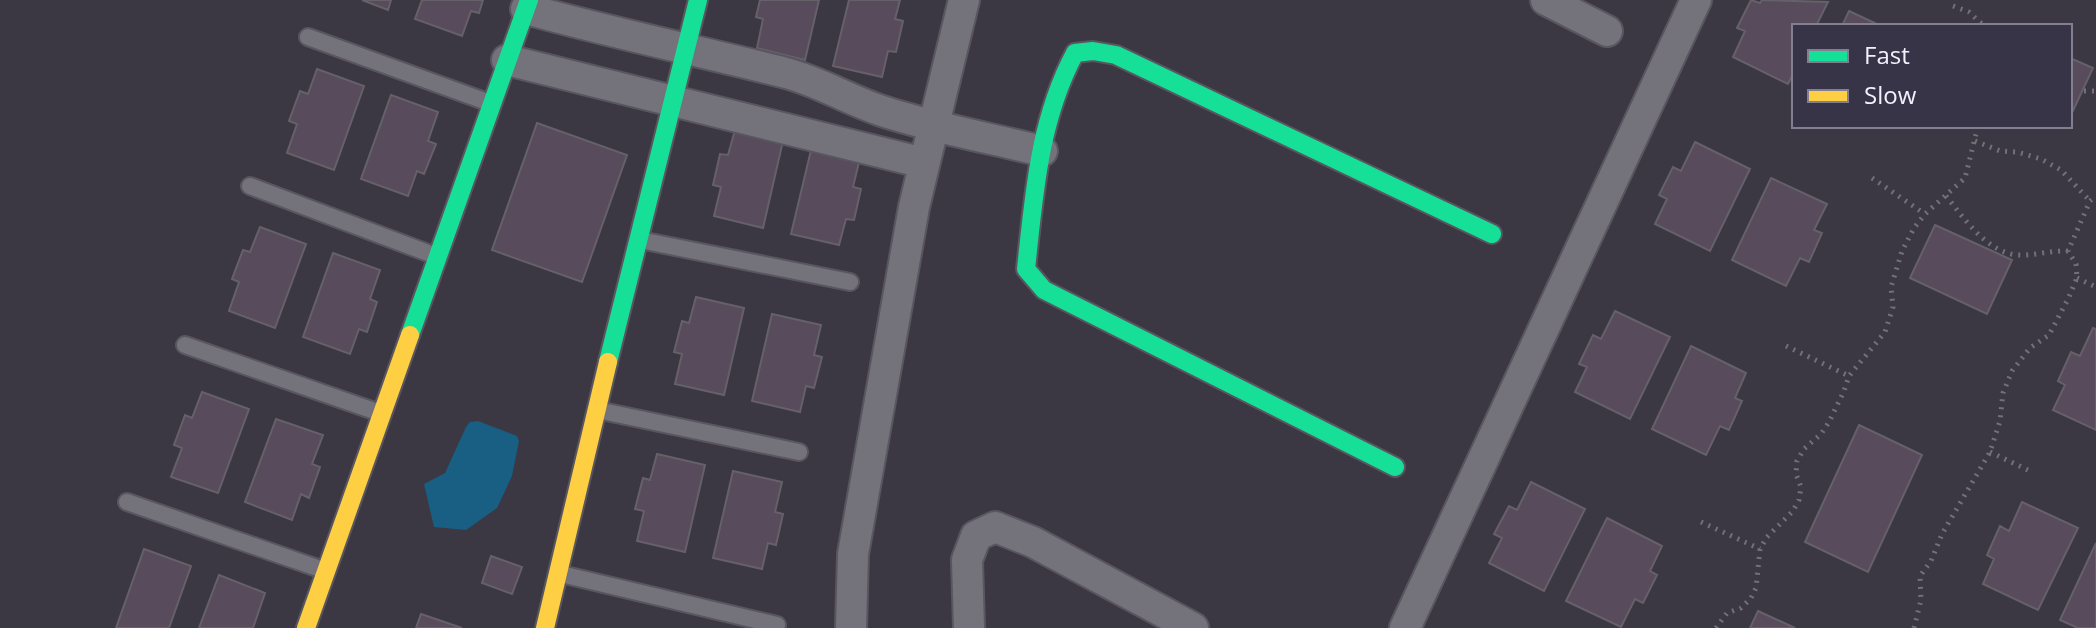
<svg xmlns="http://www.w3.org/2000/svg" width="2096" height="628" font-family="'Open Sans',sans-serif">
<rect width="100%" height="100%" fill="#3b3843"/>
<!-- water -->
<path fill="#185f83" d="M478,421l39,15 2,5 -7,35 -15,32 -31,22 -32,-3 -10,-43 21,-11 21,-46 4,-5z"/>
<!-- building -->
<path fill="#584b5b" stroke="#666169" stroke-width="2" d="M362,0h29l-3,10z
M422,0h61l-4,13 -8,-2 -9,25 -47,-17z
M760,0h59l-14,60 -48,-12 6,-29 -7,-2z
M849,0h51l-5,19 8,2 -7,31 -8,-1 -6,26 -49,-11z
M1751,0l9,3 2,-3 66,2 -12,24h-22v46l-6,12 -55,-27 12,-26 -8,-3z
M1849,11l32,15h-39z
M2070,58l23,10 -23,49z
M317,69l47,17 -30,84 -47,-17 10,-29 -8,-3 11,-30 8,3z
M391,95l47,17 -10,29 8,3 -12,30 -7,-3 -9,25 -47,-17z
M537,123l90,32 -45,127 -90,-32z
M735,130l48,11 -20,87 -49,-12 7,-29 -8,-2 7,-31 8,1z
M1695,142l55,27 -40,82 -55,-27 12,-25 -8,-4 14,-28 8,4z
M812,146l48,12 -7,29 8,2 -7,31 -8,-1 -7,26 -48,-11z
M1771,178l56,26 -13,26 8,3 -13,29 -9,-4 -14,28 -54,-26z
M1935,225l77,35 -25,54 -77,-36z
M260,227l46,17 -31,84 -46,-17 10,-29 -7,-3 11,-29 7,2z
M333,253l47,17 -10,29 7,3 -10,30 -8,-3 -9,25 -47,-17z
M696,297l48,11 -20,87 -49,-11 7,-30 -8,-2 8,-31 7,2z
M1615,311l55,26 -40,82 -55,-27 12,-25 -8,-3 14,-29 8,4z
M772,314l49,11 -7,30 8,2 -8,31 -8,-2 -6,26 -48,-11z
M2093,328l3,1v101l-43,-20 12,-25 -7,-4 13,-29 9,4z
M1691,346l55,27 -11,25 7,3 -13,29 -9,-4 -14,29 -54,-26z
M202,392l47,17 -31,84 -47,-16 11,-29 -8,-3 11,-30 7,3z
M276,419l47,16 -11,29 8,3 -11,31 -8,-4 -9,26 -47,-18z
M1859,425l63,30 -54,117 -63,-30z
M657,454l48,11 -20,87 -48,-11 7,-30 -9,-2 8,-31 7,2z
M733,471l49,11 -7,30 8,2 -7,31 -8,-2 -6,26 -49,-11z
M1531,482l54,27 -41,82 -55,-28 13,-25 -8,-4 15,-28 8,4z
M2022,502l56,26 -40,82 -55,-26 11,-25 -7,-4 13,-29 9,5z
M1607,518l55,28 -12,25 7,4 -14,28 -8,-4 -14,28 -55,-26z
M2096,543v85h-18l-18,-8z
M144,549l47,17 -22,62h-53z
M491,556l31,11 -10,27 -30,-11z
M219,575l46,18 -12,35h-54z
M1758,611l37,17h-45z
M421,614l41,14h-46z"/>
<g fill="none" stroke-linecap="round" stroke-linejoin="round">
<defs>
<path id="lane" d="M308,37l182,66
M250,186l186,70
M640,240l210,42
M185,345l195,68
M597,410l202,42
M127,502l199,69
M561,574l216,51"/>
<path id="street" d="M1546,0l61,31
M526,9c86,24 173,42 260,64 34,9 63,27 96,38 52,17 107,27 160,40
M507,60l417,103
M851,628l2,-74 61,-347 50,-207
M969,628l-2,-68 9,-24 19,-9 38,15 160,86
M1405,628l291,-628"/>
<path id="fast" d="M410,335l119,-335
M608,362l90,-362
M1395,467l-351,-177 -18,-21c8,-74 13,-149 49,-216l18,-2 23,4 376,179"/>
<path id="slow" d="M306,628l104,-293
M545,628l63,-266"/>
</defs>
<!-- lane casing -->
<use href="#lane" stroke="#595660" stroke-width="20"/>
<!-- street casing -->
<use href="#street" stroke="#595660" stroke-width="34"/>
<!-- fast casing -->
<use href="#fast" stroke="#595660" stroke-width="22"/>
<!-- slow casing -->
<use href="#slow" stroke="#595660" stroke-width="22"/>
<!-- path -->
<path stroke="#727079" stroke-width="5" stroke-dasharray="2 6" stroke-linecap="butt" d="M1953,6l16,6 15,14
M2084,91h12
M1975,141l25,10 17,1 24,7 20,11 29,31
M1872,178l53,36
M1946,196c18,22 41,57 72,59 16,1 34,-5 50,-4
M2077,278l19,9
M1786,346l63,30
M1990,452l42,20
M1701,522l59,27
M1716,628l11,-15 14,-5 10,-10 5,-10 4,-39 7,-12 26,-26 6,-11 2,-13 -5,-13 1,-13 7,-12 17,-15 8,-12 15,-31 5,-15 36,-44 8,-25 -2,-20 11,-36 12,-23 11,-14 40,-36 13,-52
M1914,628l7,-28 -1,-24 11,-15 11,-27 48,-82 10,-31 3,-28 9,-22 18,-23 19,-13 19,-36 9,-21 -1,-14 -8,-13 22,-50 6,-5"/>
<!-- lane -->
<use href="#lane" stroke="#74727b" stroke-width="16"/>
<!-- street -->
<use href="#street" stroke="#74727b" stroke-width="30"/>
<!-- fast -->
<use href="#fast" stroke="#16e098" stroke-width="18"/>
<!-- slow -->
<use href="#slow" stroke="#ffcf43" stroke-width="18"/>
</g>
<!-- legend -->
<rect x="1792" y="24" width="280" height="104" fill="#383447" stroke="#837f90" stroke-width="2"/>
<rect x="1808" y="50" width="40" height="12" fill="#16e098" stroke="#837f90" stroke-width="2"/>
<text x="1864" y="64" font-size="24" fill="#f3f0fd">Fast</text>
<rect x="1808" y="90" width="40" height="12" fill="#ffcf43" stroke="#837f90" stroke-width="2"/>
<text x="1864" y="104" font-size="24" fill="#f3f0fd">Slow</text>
</svg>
